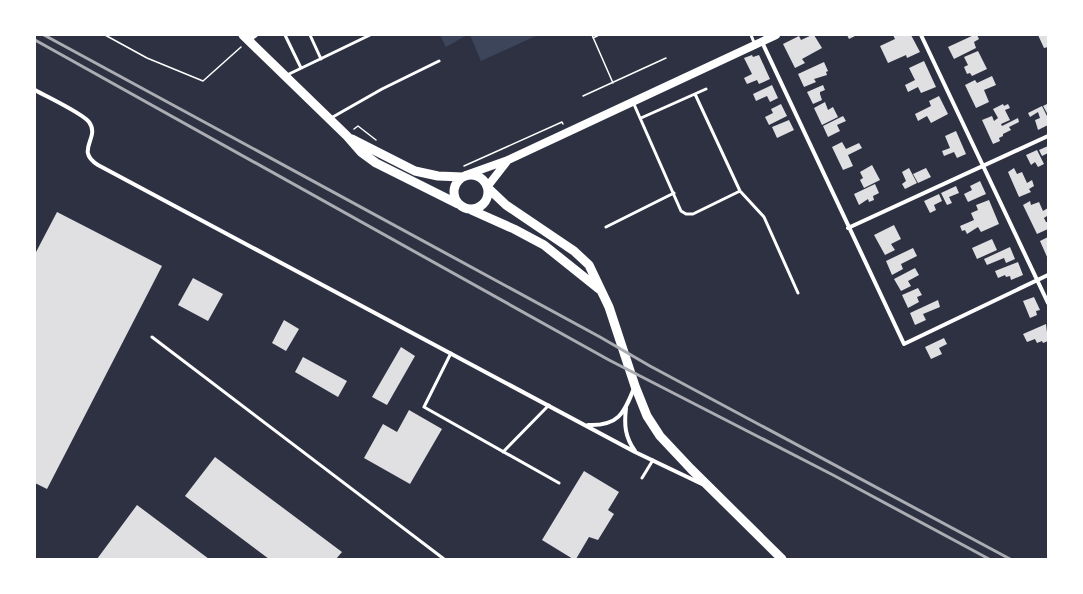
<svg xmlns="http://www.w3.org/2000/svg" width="1083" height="594" font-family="'Noto Sans',sans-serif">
<rect width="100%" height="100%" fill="#2d3142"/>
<!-- green -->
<path fill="#3c4559" d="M440,35h27l-21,12z
M470,35h68l-57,26z"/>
<!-- building -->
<path fill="#e0e0e3" d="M812,35h2l8,13 -20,11 3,4 -10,5 -12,-24 16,-8 2,4z
M847,35h10l-8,4z
M893,35h18l9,17 -13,6 -1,-3 -18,8 -8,-17 15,-7z
M974,35h3l2,4 -5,3 2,6 -22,11 -6,-12z
M1038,35h10v12l-4,1z
M978,51l9,18 -15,7 -2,-3 -3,1 -3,-7 4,-2 -4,-8z
M752,55l1,2 6,-2 11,24 -11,5 -2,-4 -10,4 -3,-6 8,-4 -8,-16z
M924,61l12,26 -15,6 -3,-6 -10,5 -3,-7 10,-5 -6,-12z
M824,62l4,9 -2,1 1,3 -13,4 2,3 -12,5 -6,-13z
M992,76l4,9 -12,5 5,12 -13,6 -11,-23 10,-5 2,3z
M772,85l6,13 -8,4 -3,-6 -11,5 -3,-7z
M823,85l2,5 -5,2v2l2,6 -9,4 -6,-12z
M939,96l9,18 -17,9 -4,-7 -9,5 -3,-7 16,-8 -2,-5z
M825,102l3,8 5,-3 5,10 -16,8 -8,-17z
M781,104l6,12 -18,9 -4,-8 8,-4 -2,-4z
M1003,104l1,2 4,-2 2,4 -5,2 5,10 -9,4 1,2 16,-8 1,4 -10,5 2,3 -8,4v2l-4,2 1,3 -7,3 -11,-24 10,-4 2,5 4,-3 -5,-9z
M1047,104l1,2v9l-5,-9z
M1042,106l6,12v7l-10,5 -3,-10 5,-2 -2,-6 -8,5 -2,-4z
M843,116l3,5 -9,4 3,6 -12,6 -5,-11z
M789,120l5,10 -17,8 -5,-11z
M956,131l10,23 -9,4 -3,-6 -10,4 -2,-5 8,-3 -5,-12z
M842,142l4,7 13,-6 3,5 -14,7 5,11 -10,4 -11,-23z
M1048,146v7l-6,3 -3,-6z
M1037,150l7,14 -6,3 -3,-5 -4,3 -5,-10z
M872,165l8,15 -16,8 -4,-8 3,-2 -3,-6z
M909,168l8,15 -12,6 -3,-5 4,-3 -4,-9z
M926,168l5,9 -13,6 -5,-9z
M1014,168l3,6 5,-2 5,11 5,-3 2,6 -5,3 2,3 -12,5 -11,-25z
M980,181l6,13 -18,8 -4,-8 8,-4 -2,-4z
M875,184l4,9 -6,3 1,4 -5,2 -1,-3 -9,6 -5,-11z
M956,186l3,7 -10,4 3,6 -5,2 -6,-12z
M939,194l3,7 -8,4 2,5 -6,3 -6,-12z
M989,200l10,24 -18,8 -3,-5 -11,7 -2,-4 -3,1 -2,-5 14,-6 -3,-7 7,-3 -2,-5z
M1030,201l1,4 8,-3 4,9 5,-3v11l-1,-3 -3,2 2,4h2v7l-11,5 -14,-29z
M57,212l105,54 -115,223 -12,-6v-229z
M894,225l7,14 -10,5 4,6 -10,5 -11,-20z
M1048,237v22l-8,-18z
M992,239l5,11 -20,9 -5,-11z
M1010,247l5,12 -9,4 -2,-5 -17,7 -3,-6z
M913,248l4,8 -16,8 2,5 -11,6 -6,-14z
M1018,262l5,13 -12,5 -1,-4 -4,1 -1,-2 -7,3 -3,-7z
M915,268l4,7 -11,6 3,5 -10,5 -7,-12z
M193,278l30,16 -15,27 -30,-16z
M918,288l4,7 -5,2 2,5 -11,6 -6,-13z
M1034,297l6,13 -4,1 1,4 -7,3 -7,-17z
M938,300l2,7 -17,7 3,6 -11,5 -5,-12z
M284,320l15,9 -13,22 -14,-8z
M1046,324l2,17 -5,2 -1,-2 -5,2 -2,-4 -8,3 -4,-8z
M944,338l3,6 -8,4 3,6 -11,5 -6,-12z
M401,347l14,9 -28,49 -15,-8z
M303,357l44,24 -9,16 -43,-25z
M409,410l33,19 -32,55 -46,-26 19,-34 14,8z
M215,457l127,95 -6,7h-67l-84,-63z
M584,471l35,21 -11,18 6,4 -16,26 -9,-3 -13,22h-3l-31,-19z
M137,505l72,54h-112z"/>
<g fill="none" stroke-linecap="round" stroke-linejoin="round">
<!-- path -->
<path stroke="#fff" stroke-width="1.5" d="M105,35l42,23 56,23 38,-34
M592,35l21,48
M593,38l6,-3
M583,96l83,-38
M354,129l4,-3 18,14
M464,166l98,-44 1,2"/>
<!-- service -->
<path stroke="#fff" stroke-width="3" d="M285,35l16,33
M310,35l11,24
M751,35l4,10
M287,75l83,-40
M695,94l45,97 24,26 34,76
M633,102l48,109 5,3h7l47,-23
M331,118l51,-29 57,-28
M641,118l65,-29
M606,227l68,-34
M152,337l292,222
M451,353l-27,54 135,76
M503,452l46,-47
M642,478l11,-18"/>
<!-- minor -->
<path stroke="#fff" stroke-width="4" d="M921,35l127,268
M249,40l7,-5
M762,42l142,302 144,-69
M35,90c12,7 47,23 54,32 12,16 -15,28 9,43l537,287 67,32
M848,228l200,-92
M626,408c-2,17 -1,29 9,43
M588,425c30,1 36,-11 46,-37"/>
<!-- secondary -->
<path stroke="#fff" stroke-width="8" d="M466,175l42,-15 268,-125
M487,187l21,-27"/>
<!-- primary -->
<path stroke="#fff" stroke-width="9" d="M243,35l104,101 14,16 15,11 82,41
M352,139l63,32 23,5 25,1
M454 192a17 17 0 1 1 34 0a17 17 0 1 1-34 0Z
M488,188l18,17 68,46 15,14 20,42 26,79 12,30 13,20 31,33 91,90
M469,209l45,20 30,16 55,44"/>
<!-- rail -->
<path stroke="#abadb3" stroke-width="3" d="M44,35l556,302 50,29 360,193
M35,40l574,320 224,115 156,84"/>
</g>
<!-- border -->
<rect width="1083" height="594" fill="none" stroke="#ffffff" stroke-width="72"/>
</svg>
